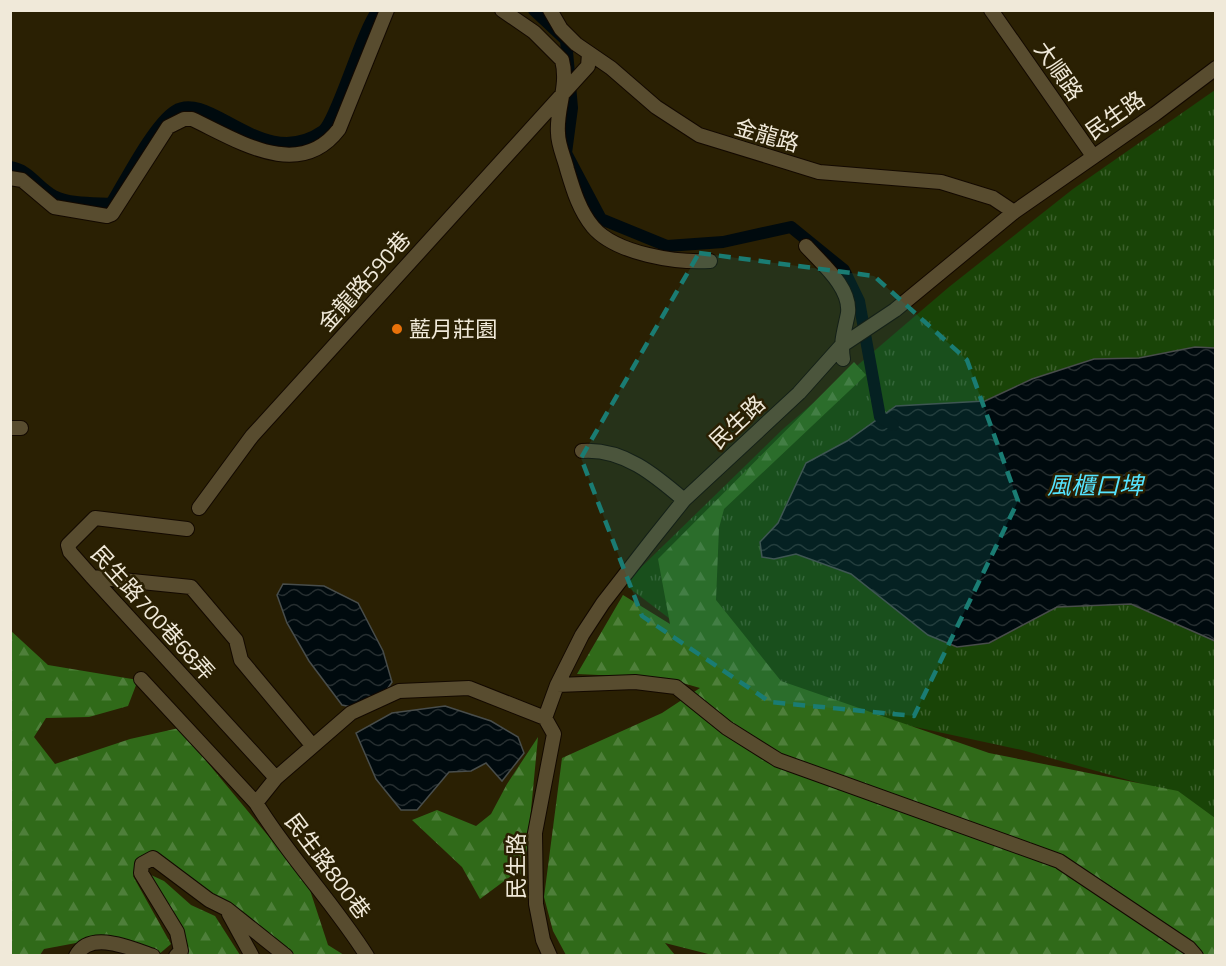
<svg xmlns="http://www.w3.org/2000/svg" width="1226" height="966" font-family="'Titillium Web','Noto Sans TC',sans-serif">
<defs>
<pattern id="grass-tufts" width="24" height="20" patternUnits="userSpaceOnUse" patternTransform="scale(1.5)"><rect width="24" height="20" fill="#194407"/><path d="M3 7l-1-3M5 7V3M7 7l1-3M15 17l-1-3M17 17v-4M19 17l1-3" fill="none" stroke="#3b5f2b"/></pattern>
<pattern id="forest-firs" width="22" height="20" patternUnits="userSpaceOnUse" patternTransform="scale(1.5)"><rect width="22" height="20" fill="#306a19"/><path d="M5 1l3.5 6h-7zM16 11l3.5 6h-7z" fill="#4e7f3a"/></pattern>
<pattern id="water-waves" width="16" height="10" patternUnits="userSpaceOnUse" patternTransform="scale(1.5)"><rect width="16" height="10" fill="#000a0e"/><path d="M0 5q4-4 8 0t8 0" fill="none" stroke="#262e30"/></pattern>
</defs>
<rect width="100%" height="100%" fill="#2a2003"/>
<!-- grass -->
<path fill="url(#grass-tufts)" d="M1215,90v754l-69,-59 -124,-35 -130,-28 -135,-37 -133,-101 159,-155 166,-142 124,-98z"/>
<!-- forest -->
<path fill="url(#forest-firs)" d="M854,362l12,13 -142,134 -5,19 -3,72 65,81 208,72 189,38 37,27v137l-499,1 -51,-13 10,12h-109l-13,-24 -9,-34 18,-139 100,-45 38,-25 -35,-10 -88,-4 46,-79 47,29 -12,-65z
M10,630l38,35 90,15 -10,26 -39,11 -43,1 -12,19 21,27 75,-25 49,-11 129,156 20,61 16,10h-51l-30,-25 -112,-73 -18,19 38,68 -13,11 -82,-12 -32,6 -4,6h-29z
M538,737l-13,136 -14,3 -31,23 -18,-32 -50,-47 25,-10 39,16 15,-12 16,-30z
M151,875l13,6 27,24 24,11 25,39h-56l-36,-66z"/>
<!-- water -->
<path fill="url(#water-waves)" stroke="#484d4b" stroke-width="1.5" d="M1195,347l20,1v293l-84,-37 -74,3 -68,36 -32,4 -29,-12 -77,-61 -55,-20 -22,5 -12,-2 -2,-15 18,-19 28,-60 41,-22 49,-35 89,-5 47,-22 62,-20 45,-1z
M283,584l41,2 34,17 25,48 9,31 -8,12 -27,14 -15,-3 -33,-44 -22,-38 -10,-28z
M445,706l46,15 27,16 6,16 -22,28 -16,-18 -15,8 -22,1 -32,38h-16l-25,-31 -20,-46 36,-20z"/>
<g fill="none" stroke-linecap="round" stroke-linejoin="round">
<!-- canal -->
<path stroke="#000a0e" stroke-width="12" d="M534,10l32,30 6,68 -6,45 35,66 66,27 56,-4 68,-15 53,43 15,31 21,116 13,8
M10,167c20,3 27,20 44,29 16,8 39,7 57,8 14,-23 43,-80 64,-93 35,-22 88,62 148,20 14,-11 38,-99 55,-121"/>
<defs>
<path id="minor" d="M502,10l32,22 28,28c7,26 -6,48 -4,73 0,12 6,24 9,36 6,20 12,41 26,58 23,27 84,36 117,34
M550,10l11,19 15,15 35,24 45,39 43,28 120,37 122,10 52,16 21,14
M991,10l102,146
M10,178l12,2 32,27 53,9 5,-2 56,-87 16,-8h8c45,21 107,63 147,10l48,-119
M806,246c15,17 45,41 42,67 -3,16 -8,29 -5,46
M10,428h11
M582,451c41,-3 73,24 102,49
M199,508l53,-72 336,-370 1,-12
M187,529l-92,-11 -27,27 2,7 22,25 184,201
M92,577l99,10 45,53 5,20 71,85
M141,679l115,124c33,54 77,99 111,153
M557,685l78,-3 41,5 51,41 51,32 281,101 130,87 7,8
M256,803l20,-25 75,-65 48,-22 70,-3 76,30
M229,914l23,42
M76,956c14,-27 56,-7 77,0
M176,956l5,-5 -4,-19 -36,-59 1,-9 11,-6 56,42 18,9 59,47
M550,956l-7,-16 -7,-36 -1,-71 19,-99 -9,-16 12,-33 25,-50 21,-32 49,-63 32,-40 115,-107 42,-47 54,-36 119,-98 141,-98 61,-46"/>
</defs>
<!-- minor casing -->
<use href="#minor" stroke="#130900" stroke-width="16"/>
<!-- minor -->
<use href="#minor" stroke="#584c2f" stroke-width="14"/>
</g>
<!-- marked area -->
<path fill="#1a7c73" fill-opacity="0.2" stroke="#1a7c73" stroke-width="4.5" stroke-dasharray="12 8" stroke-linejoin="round" d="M699,253l175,23 93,84 51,141 -104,215 -144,-14 -128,-86 -61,-158z"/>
<!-- markers -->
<circle fill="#e8710a" stroke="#2a2003" stroke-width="2" cx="397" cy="329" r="6"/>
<g text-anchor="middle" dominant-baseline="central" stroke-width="5" stroke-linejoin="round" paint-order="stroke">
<!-- street labels -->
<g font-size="22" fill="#f0e9d9" stroke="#2a2003">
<text transform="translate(1059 71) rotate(55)">大順路</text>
<text transform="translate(1115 115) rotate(-35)">民生路</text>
<text transform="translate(767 135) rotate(16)">金龍路</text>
<text transform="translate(364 281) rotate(-48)">金龍路590巷</text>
<text transform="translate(737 422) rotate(-43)">民生路</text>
<text transform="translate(153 613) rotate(48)">民生路700巷68弄</text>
<text transform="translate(328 866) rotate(53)">民生路800巷</text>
<text transform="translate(516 866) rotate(-90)">民生路</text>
</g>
<!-- poi labels -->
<g font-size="22" fill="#f0e9d9" stroke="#2a2003" text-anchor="start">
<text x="409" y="329">藍月莊園</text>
</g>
<!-- water labels -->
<g font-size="24" font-style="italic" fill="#54e4ff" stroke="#2a2003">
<text x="1095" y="485">風櫃口埤</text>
</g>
</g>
<!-- border -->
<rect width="1226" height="966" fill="none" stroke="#f0e9d9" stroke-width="24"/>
</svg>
